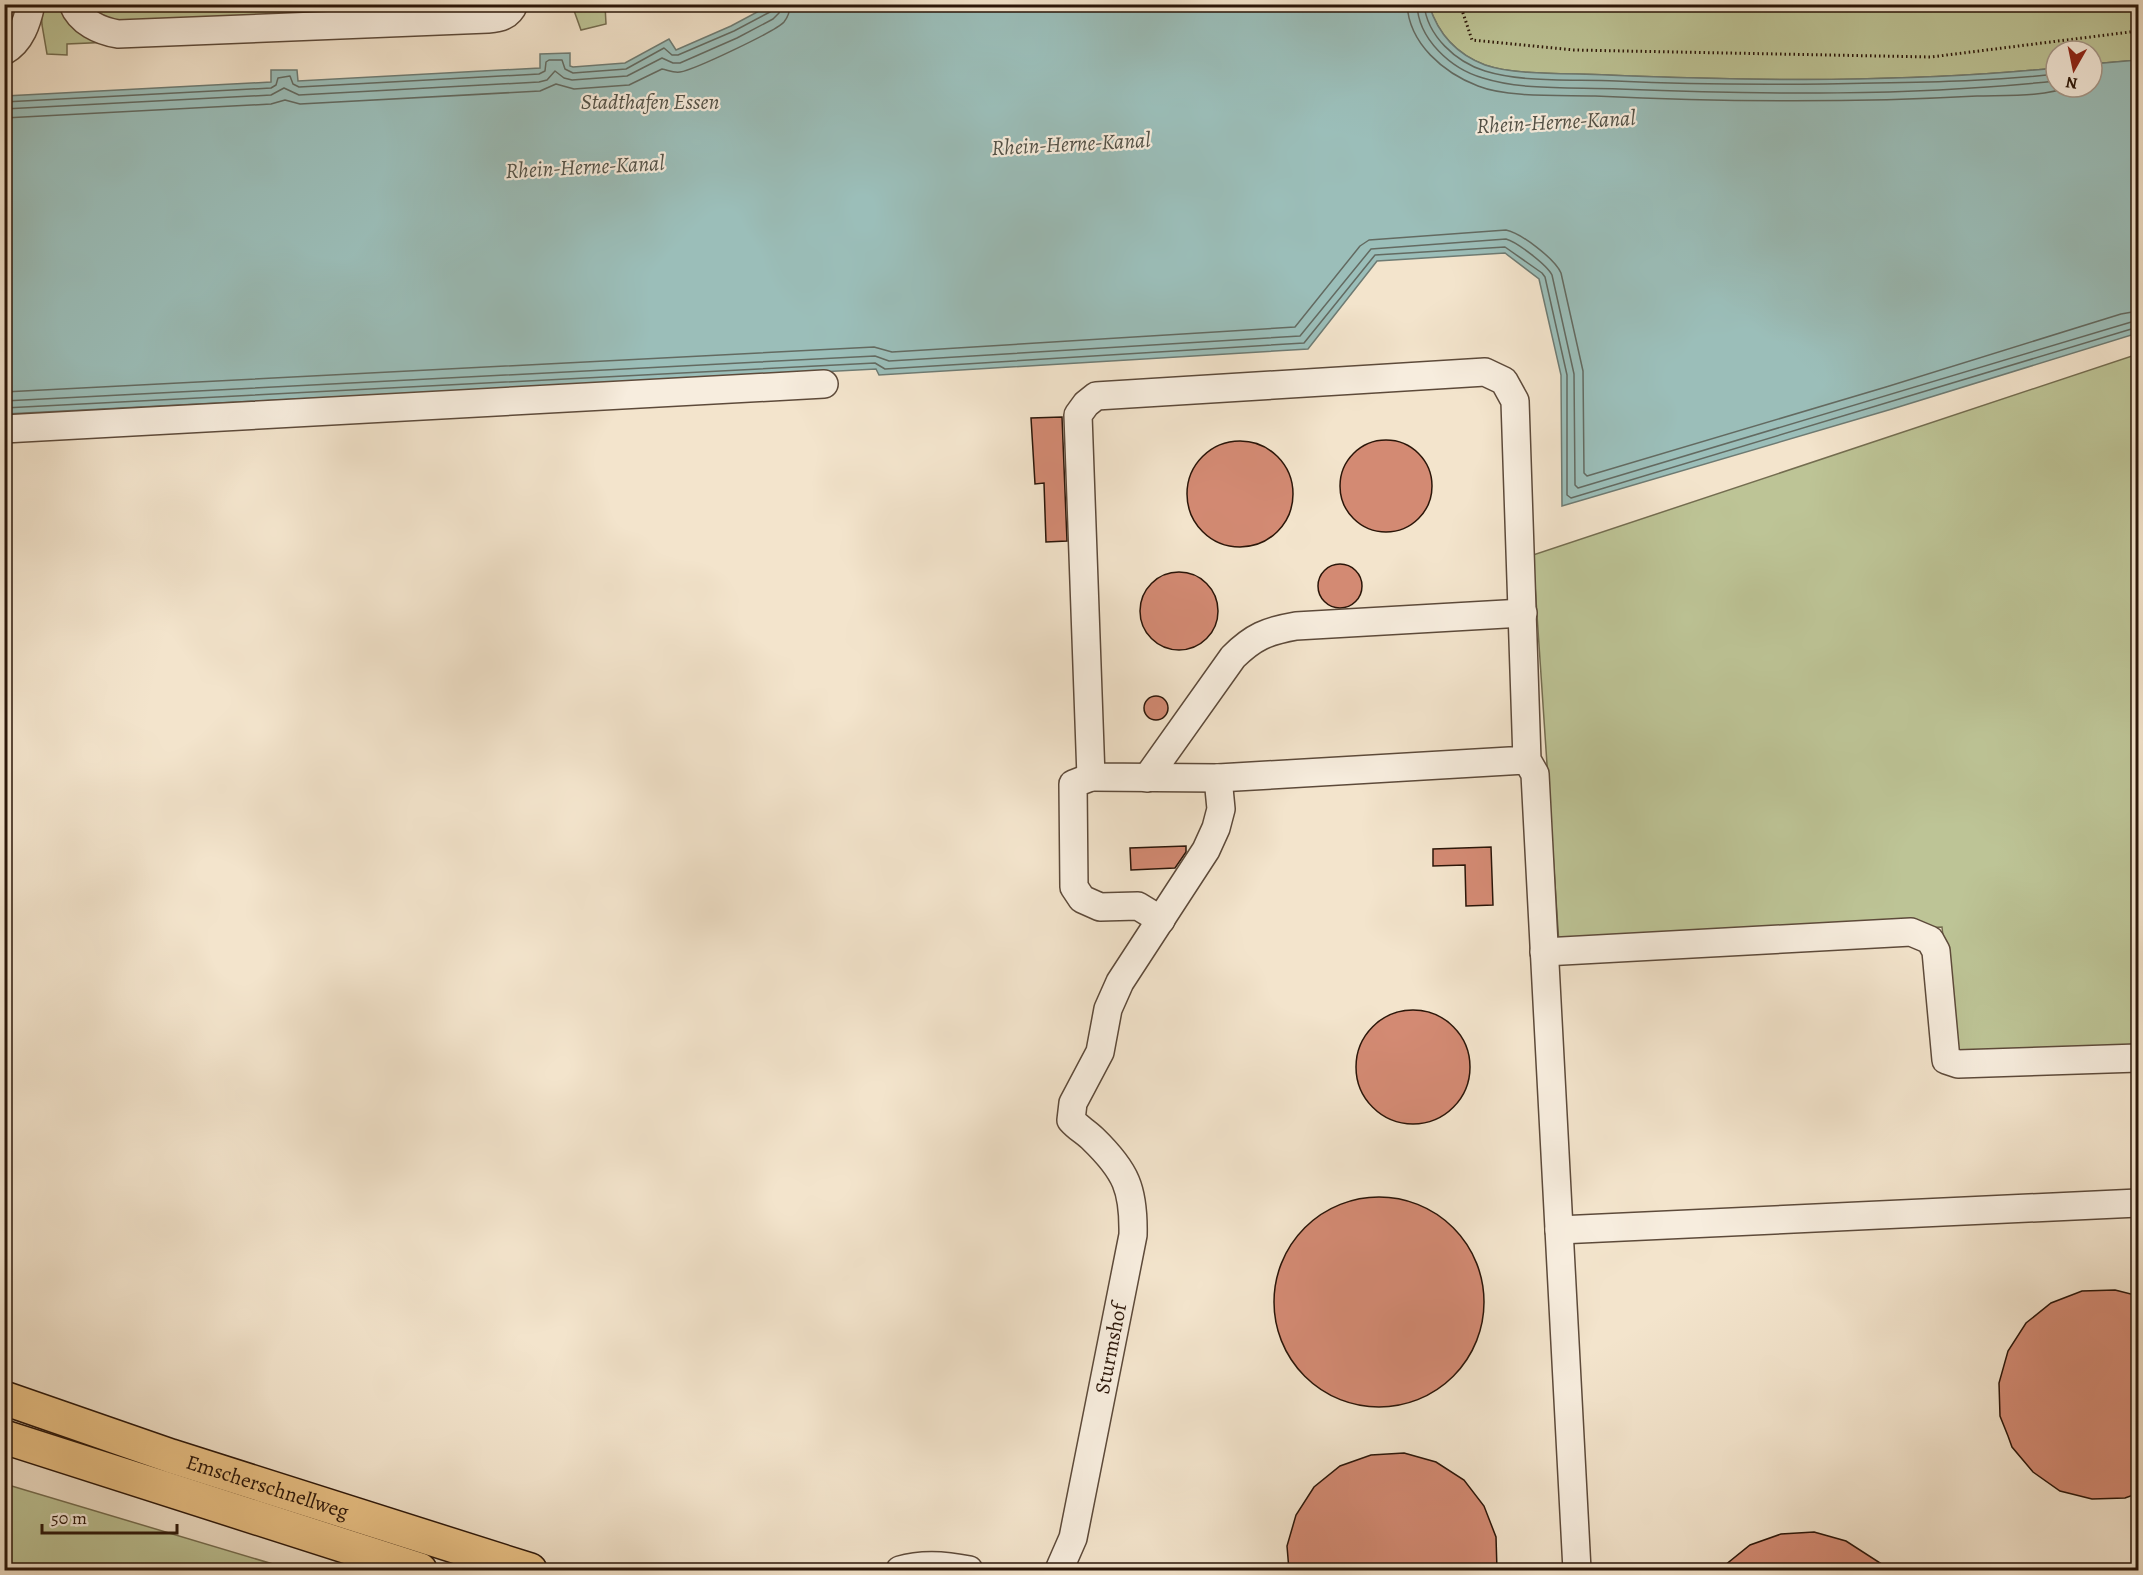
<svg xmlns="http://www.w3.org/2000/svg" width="2143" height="1575" font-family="Alegreya,serif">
<rect width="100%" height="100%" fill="#f3e4cc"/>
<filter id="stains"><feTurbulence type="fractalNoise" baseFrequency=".00333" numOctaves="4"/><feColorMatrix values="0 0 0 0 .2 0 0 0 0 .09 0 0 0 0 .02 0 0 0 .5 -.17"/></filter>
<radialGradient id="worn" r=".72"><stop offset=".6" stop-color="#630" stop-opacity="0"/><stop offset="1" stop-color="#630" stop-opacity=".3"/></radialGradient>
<!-- green -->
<path fill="#bdc496" stroke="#746d50" stroke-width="1.5" d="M41,5h23l47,37 -44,2v11l-20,-1 -5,-29z
M81,5h216l1,15 -169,9z
M572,5h33l1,19 -25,6z
M1429,5h709v55l-46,4v-13h-36v17c-149,15 -300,13 -449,7 -34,-2 -90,1 -122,-10 -29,-11 -47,-31 -56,-60z
M2138,354v693l-183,4 -13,-124 -383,17 -26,-389z
M4,1484h1l288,86h-288z"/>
<!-- water -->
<path fill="#9bbeb9" stroke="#6e7b73" stroke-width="1.5" d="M772,4l657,1c9,29 27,49 56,60 32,11 88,8 122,10 149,6 300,8 449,-7v19h36v-23l46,-4v273l-246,76 -330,97 -1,-131 -22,-96 -34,-26 -128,8 -69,88 -429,26 -3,-6 -871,45v-318l266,-14v-12h26l1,11 242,-13v-14l30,-1v13l3,1 52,-4 44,-24 7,11 55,-24z"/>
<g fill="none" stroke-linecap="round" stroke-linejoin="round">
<!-- shore -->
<path stroke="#636a61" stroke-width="1.5" d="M1407,4c2,40 37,69 71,82 30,12 84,9 117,10 127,6 255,7 382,0 23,-1 70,1 90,-9
M1417,4c1,35 34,65 66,74 41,13 93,9 136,11 145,6 292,7 437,-8
M1424,4c3,32 32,58 61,67 39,12 90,8 131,10 86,4 172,4 259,2 60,-1 121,-2 181,-9
M4,102l267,-14 5,-3 2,-7 12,-2 3,8 6,3 240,-13 6,-3 1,-9 3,-2h13l3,9 8,4 53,-4 38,-21 8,7h6l56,-24 36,-19 3,-8
M4,109l267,-14 13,-7 15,7 240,-13 8,-2 8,-9 9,7 8,2 55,-4 35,-18 11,5h7l57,-25 36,-19 6,-6 2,-9
M4,118l267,-14 14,-4 15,4 240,-13 16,-7 18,5 55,-4 33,-16c6,1 11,4 18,3 14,-2 96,-41 104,-50 4,-5 6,-11 6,-18
M4,392l870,-45 18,5 403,-25 65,-81 9,-6 137,-10c15,3 49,29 55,43l22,98 1,102 3,3 299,-89 235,-73 17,-3
M4,401l871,-45 14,5 411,-25 71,-87 135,-10c11,3 41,26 46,36l22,99 1,111 3,3 560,-168
M4,408l871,-45 10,6 419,-26 71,-88 130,-8 37,26 3,4 22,98v120l4,3 567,-171"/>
</g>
<!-- building -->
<path fill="#d38a73" stroke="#2b1609" stroke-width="1.5" d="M1062,417l5,124 -21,1 -2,-59 -9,1 -4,-66z
M1340 486a46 46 0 1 1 92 0a46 46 0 1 1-92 0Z
M1187 494a53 53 0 1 1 106 0a53 53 0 1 1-106 0Z
M1318 586a22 22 0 1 1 44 0a22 22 0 1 1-44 0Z
M1140 611a39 39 0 1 1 78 0a39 39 0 1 1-78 0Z
M1144 708a12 12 0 1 1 24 0a12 12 0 1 1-24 0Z
M1186,846v6l-11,16 -44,2 -1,-22z
M1491,847l2,58 -27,1 -1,-41 -32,1v-17z
M1356 1067a57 57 0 1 1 114 0a57 57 0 1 1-114 0Z
M1274 1302a105 105 0 1 1 210 0a105 105 0 1 1-210 0Z
M2115,1290l24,6v197l-14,5 -33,1 -32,-8 -27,-19 -21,-25 -4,-11 -8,-20 -1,-33 9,-32 18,-28 25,-20 31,-12z
M1404,1453l32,9 28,18 20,26 12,31 1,33h-208l-2,-24 9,-31 18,-28 26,-21 31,-11z
M1814,1532l32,9 45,29h-172l31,-25 31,-11z"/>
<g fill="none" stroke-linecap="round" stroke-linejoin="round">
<defs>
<g id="minor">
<path d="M73,4c7,18 27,27 45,30l370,-15c12,-1 21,-3 26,-15"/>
<path d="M4,51c17,-9 23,-29 27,-47"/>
<path d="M4,429l820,-45"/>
<path d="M1527,760l-309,18 -127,-1 -13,-362 8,-11 10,-8 389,-24 19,9 11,20 12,359 8,14 42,796"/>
<path d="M1091,777l-18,7 1,103 8,12 18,8 38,-1 23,14"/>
<path d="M1147,778l86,-121c20,-20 34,-26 63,-31l227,-13"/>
<path d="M1544,952l367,-20 19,8 6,11 10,109 12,4 180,-6"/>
<path d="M1559,1230l579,-27"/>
<path d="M900,1570c23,-7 46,-5 69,0"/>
<path id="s1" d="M1059,1570l14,-32 60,-303c1,-46 -7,-64 -40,-96 -7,-7 -15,-11 -22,-19l2,-17 27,-51 8,-43 12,-27 86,-132 10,-22 5,-19 -3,-31"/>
</g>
<g id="highway">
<path id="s2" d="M4,1398l167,58 359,114"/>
<path d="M4,1437l416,133"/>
</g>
</defs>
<!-- minor casing -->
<use href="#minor" stroke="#5d4a3a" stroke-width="30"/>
<!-- highway casing -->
<use href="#highway" stroke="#2b1609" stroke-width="36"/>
<!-- path -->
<path stroke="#2b1609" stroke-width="3" stroke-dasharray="1.5 3" stroke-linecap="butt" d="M1460,4l12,36 102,10 357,7 207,-26"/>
<!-- minor -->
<use href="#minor" stroke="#f7edde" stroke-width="27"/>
<!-- highway -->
<use href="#highway" stroke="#eac286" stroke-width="33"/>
</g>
<g text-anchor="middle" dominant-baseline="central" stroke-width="4.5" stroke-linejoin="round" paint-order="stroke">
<!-- street labels -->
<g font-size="21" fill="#2b1609" stroke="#f7edde">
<text stroke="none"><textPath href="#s1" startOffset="228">Sturmshof</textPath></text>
<text stroke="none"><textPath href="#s2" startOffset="278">Emscherschnellweg</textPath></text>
</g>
<!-- water labels -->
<g font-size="22" font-style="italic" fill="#525147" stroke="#f7edde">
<text x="650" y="102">Stadthafen Essen</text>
<text transform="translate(1556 122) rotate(-3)">Rhein-Herne-Kanal</text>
<text transform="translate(1071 144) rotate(-3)">Rhein-Herne-Kanal</text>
<text transform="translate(585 167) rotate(-3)">Rhein-Herne-Kanal</text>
</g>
</g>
<!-- margin -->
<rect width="2143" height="1575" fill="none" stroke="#f3e4cc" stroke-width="24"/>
<rect x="6" y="6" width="2131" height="1563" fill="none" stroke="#2b1609" stroke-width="3"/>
<rect x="12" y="12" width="2119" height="1551" fill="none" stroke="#2b1609" stroke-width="1.5"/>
<!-- north arrow -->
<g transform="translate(2074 69) rotate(189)"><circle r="28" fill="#f7edde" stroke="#a59789" stroke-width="1.5"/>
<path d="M0-4.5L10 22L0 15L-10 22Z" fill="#8f2418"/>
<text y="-9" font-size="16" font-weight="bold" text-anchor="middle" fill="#2b1609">N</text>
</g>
<!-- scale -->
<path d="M42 1524v9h135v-9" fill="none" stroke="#2b1609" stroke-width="3"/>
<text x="51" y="1524" font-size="18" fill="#2b1609" stroke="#f7edde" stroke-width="4.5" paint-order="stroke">50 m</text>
<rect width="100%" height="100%" filter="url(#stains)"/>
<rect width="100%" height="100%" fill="url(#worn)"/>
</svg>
